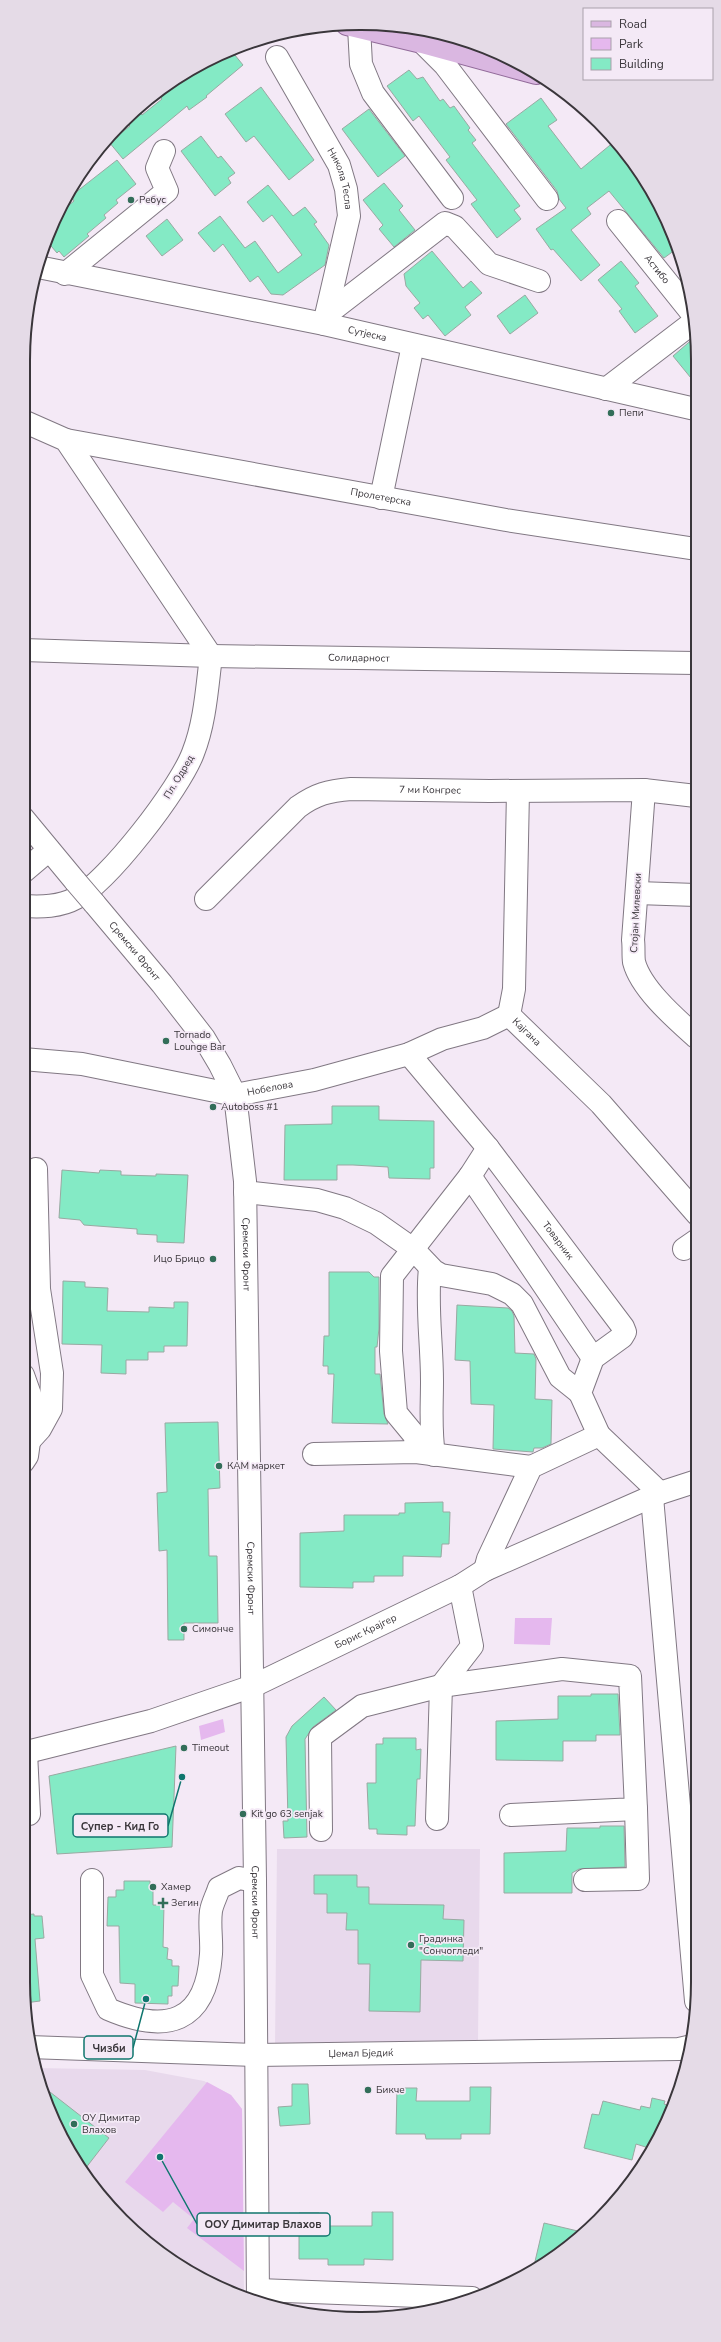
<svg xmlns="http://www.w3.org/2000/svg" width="721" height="2342" font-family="'Nunito Sans',sans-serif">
<rect width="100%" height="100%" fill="#f4e9f6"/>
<!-- built -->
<path fill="#e8d9ec" d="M277,1849h203l-2,192 -203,6z
M36,2068l109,2 59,11 27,14 11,14 2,185 -33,-10 -56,-35 -48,-45 -58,-94z"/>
<!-- green -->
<path fill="#e5b8ee" d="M515,1618h37l-2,27 -36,-1z
M223,1719l2,13 -24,8 -2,-14z
M207,2082l24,13 11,14 2,162 -57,-43 7,-9 -21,-17 -10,10 -38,-30z"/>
<!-- building -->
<path fill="#84eac5" stroke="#99a9a2" d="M230,49l13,16 -37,31 1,1 -18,13 -2,-4 -64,53 -14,-17 21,-16 -3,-3 13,-11 2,3 20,-16 -5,-6 16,-13z
M409,70l8,9 6,-2 17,24 3,-2 7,9 4,-2 16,22 -2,2 8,10 -4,3 48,63 -6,4 7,9 -24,19 -26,-34 6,-4 -31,-40 4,-3 -31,-41 -6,5 -26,-35z
M261,87l53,73 -25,20 -35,-44 -8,6 -21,-28z
M541,98l16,22 -9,6 33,43 34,-28 48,70 12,39 -11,8 -55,-67 -22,17 4,6 -20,16 29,35 -19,16 -28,-32 -2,1 -15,-21 30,-21 -7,-9 -2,-8 -51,-67z
M369,109l36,47 -27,21 -36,-48z
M201,136l17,22 3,-2 14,17 -7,5 3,5 -16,13 -34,-45z
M117,160l19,24 -20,16 2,3 -14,12 2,3 -19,16 2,2 -25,21 -5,-6 -2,2 -11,-13 13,-27 15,-12 -3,-5z
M384,183l19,23 -4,4 16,20 -21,17 -15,-18 4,-4 -20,-25z
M268,185l25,31 12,-9 12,15 -3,2 15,21 -4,20 -42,30 -12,-1 -13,-18 -8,6 -27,-38 -9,8 -16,-19 22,-17 25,32 10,-7 23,32 24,-18 -30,-40 -9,7 -16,-20z
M167,219l16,21 -21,16 -16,-20z
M432,251l31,37 8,-7 11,12 -17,14 6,8 -26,21 -17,-21 -5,4 -9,-11 6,-5 -14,-17 -2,-12z
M621,261l18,22 -4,3 23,30 -23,17 -16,-22 3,-2 -24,-29z
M525,295l13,18 -28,21 -13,-18z
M695,337v46l-22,-27z
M332,1106h47v14l55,1v47h-4v11l-41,-1 -1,-11 -35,-2h-16v15h-53l1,-55 47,-1z
M62,1170l37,3 1,-3 21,1v4l35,1v-2l32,1 -4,68 -27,-1v-7l-20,-1v-5l-53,-4 -4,-5 -21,-2z
M329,1272h40l5,5h5v51l-2,19h-2v27h5l4,40 4,10 -56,-1 2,-49h-6v-8h-5l1,-30h5z
M63,1281l22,1v5l23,1 -1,23 42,1v-5l25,1v-6h14l-1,44h-23v6h-16v8h-22v14l-25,-1 1,-28 -40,-1z
M457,1305l51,3 4,3 2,5 1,37 19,1 2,5 -1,40 17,1 -1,44 -9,4h-8l-1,4 -40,-3 1,-44 -23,-1 -1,-43 -15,-1z
M218,1422l2,66 -12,1 1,67h8l1,67h-34v17h-16l-1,-90 -8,1 -2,-58 10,-1 -2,-69z
M443,1502v10h7l-1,32h-7l-1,13 -38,-1v20h-29v6h-21v6l-53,-1v-54l44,-2v-16h55v-2h6v-10z
M591,1694h27l2,41h-24v6h-33v20l-67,-1v-39l62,-2v-23h33z
M324,1697l12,13 -23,17 -8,12 2,98 -23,1 -1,-17h5l-2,-84 6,-11z
M383,1738h33v12l5,-1 -1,30h-3l-2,47h-8v9l-30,-1v-5h-8l-2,-46h9v-39h7z
M176,1746l-4,101 -115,7 -8,-78z
M600,1826h24l1,41 -46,2 -7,4v20h-68v-40l62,-2 1,-23h33z
M314,1875h43v12h12v17l75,1 -1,14 21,1 -1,41 -42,-1 -1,52 -51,-1 1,-47h-12v-34h-12l1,-17h-20v-19h-13z
M124,1881h26v4h3v20h11l-1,42 5,1 -1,11 5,1v6h7l-1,20h-6v10h-4v8l-33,-1v-19l-15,-1 -1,-57h-12l1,-29h8v-7h8z
M34,1914v2h8l2,22 -9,1 5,62 -15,2 -2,-88z
M292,2084h16l2,40 -30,2 -2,-19 14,-1z
M41,2085l68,53 -24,31 -36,-59z
M470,2087h21l-1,47h-29v5h-35l-1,-5h-29l1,-46h20l-1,13h54z
M652,2098l13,3 -1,3 9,3 -21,42 -16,-5 -4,16 -48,-12 8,-34 7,1 4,-14 37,9 1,-4 9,2z
M372,2212h21v48l-29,-1v6h-36v-6h-29v-46h20v13h53z
M544,2223l38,9 -16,17 -33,21z"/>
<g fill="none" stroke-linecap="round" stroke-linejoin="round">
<defs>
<g id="minor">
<path d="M359,27l2,37 12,29 79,105"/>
<path d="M422,42l23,23 102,134"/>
<path id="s1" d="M277,57l62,108 7,24 3,27 -25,108"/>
<path id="s2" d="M618,221l77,96"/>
<path id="s3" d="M38,267l286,57 371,85"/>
<path d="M65,274l102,-83 -10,-23 7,-17"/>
<path d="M327,314l118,-91 10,4 34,37 50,17"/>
<path d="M606,389l89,-68"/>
<path d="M23,421l43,19 145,216c-4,32 -6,67 -18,97 -13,35 -85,129 -117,145 -16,9 -35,9 -53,8"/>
<path id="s4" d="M66,440l440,80 190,29"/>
<path d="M381,498l32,-153"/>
<path id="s5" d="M23,650l188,6 485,7"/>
<path d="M644,790l-11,150c1,7 0,15 1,22 7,27 42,57 62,75"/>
<path id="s6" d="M518,791l-4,198 -5,26 92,89 96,110"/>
<path d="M23,818l53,64"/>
<path d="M23,872l26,-22"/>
<path d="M637,893l59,2"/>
<path id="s7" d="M206,899l92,-92c18,-13 30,-16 53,-18l139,2 154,-1 52,6"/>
<path id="s8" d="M94,903l68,81 42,54 16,27 15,30 10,86 10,700 3,417"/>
<path id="s9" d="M409,1054l79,94 135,179 2,5 -3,5 -29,21 -13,35 19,42"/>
<path id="s10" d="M23,1059l59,5 153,31 79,-15 95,-26 33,-15 41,-11 26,-13"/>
<path d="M470,1176l123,182"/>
<path d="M245,1192l72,8 28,8 31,15 37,26 21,22 7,4 51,9 20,10 10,10 38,73 20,16"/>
<path d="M684,1249l13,-9"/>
<path d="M430,1268c-4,38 2,75 2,113 0,25 -2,49 2,74"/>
<path d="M23,1375l11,31 -7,50 -4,6"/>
<path d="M29,1441l11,-12 11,-20 1,-36 -13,-84 -3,-120"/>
<path d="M416,1452l-1,-16 -19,-23 -5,-62 1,-75 78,-100 18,-28"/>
<path d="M314,1454l102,-2 115,15"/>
<path d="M652,1497l44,504"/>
<path d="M485,1570l3,-11 43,-92 68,-32 61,58"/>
<path id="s11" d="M23,1753l128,-32 102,-35 207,-100 25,-16 175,-77 37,-12"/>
<path d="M23,1814h6l-3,-62"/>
<path d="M437,1819l4,-133 31,-40 -12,-60"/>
<path d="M321,1830l-1,-93 42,-31 79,-20 121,-17 68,7 6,133 -125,6"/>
<path d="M92,1880v95l16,34c58,25 98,15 103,-55 1,-14 -2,-29 0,-43 1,-7 6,-16 8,-23l20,-10 16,3"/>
<path d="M585,1880l53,-1 -2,-70"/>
<path id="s12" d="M29,2047l226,8 424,-6 13,-3"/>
<path d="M258,2290l214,8"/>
</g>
<path id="major" d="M347,24l75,18 114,31"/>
</defs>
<!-- minor casing -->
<use href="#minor" stroke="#817883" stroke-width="24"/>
<!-- major casing -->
<use href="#major" stroke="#926b9a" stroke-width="24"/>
<!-- minor -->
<use href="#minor" stroke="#fff" stroke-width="22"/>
<!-- major -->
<use href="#major" stroke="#dab7e1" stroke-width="22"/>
<defs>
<path id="minor-bridge" d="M76,882l18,21"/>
</defs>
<!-- minor-bridge casing -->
<use href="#minor-bridge" stroke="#817883" stroke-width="24" stroke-linecap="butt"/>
<!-- minor-bridge -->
<use href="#minor-bridge" stroke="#fff" stroke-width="22"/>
</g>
<!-- markers -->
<g fill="#326e59" stroke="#f4e9f6" stroke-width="1.5">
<circle cx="131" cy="200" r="4"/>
<circle cx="611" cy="413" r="4"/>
<circle cx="166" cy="1041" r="4"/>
<circle cx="213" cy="1107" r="4"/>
<circle cx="213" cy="1259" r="4"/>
<circle cx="219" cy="1466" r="4"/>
<circle cx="184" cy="1629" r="4"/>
<circle cx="184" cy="1748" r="4"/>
<circle cx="243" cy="1814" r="4"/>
<circle cx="153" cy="1887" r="4"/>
<path d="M161 1897h4v4h4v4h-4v4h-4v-4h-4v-4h4z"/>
<circle cx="411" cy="1945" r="4"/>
<circle cx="368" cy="2090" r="4"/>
<circle cx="74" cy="2124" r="4"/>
</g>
<g text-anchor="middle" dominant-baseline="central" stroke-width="3.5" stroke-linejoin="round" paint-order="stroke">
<!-- street labels -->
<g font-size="10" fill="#3a363b" stroke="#f4e9f6">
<text stroke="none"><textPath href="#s1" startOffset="138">Никола Тесла</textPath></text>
<text stroke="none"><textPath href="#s2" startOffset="62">Астибо</textPath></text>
<text stroke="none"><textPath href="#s3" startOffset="336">Сутјеска</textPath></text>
<text stroke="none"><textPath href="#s4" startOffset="320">Пролетерска</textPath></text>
<text stroke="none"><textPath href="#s5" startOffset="336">Солидарност</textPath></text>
<text transform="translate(179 777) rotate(-59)">Пл. Одред</text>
<text stroke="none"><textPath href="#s7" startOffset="266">7 ми Конгрес</textPath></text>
<text transform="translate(636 913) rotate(-87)">Стојан Милевски</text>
<text stroke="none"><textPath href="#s8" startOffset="63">Сремски Фронт</textPath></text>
<text stroke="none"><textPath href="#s6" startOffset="249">Кајгана</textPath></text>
<text stroke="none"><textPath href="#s10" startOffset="251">Нобелова</textPath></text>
<text stroke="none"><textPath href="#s9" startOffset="239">Товарник</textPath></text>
<text stroke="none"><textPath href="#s8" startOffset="399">Сремски Фронт</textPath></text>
<text stroke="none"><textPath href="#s8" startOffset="723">Сремски Фронт</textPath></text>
<text stroke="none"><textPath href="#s11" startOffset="365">Борис Крајгер</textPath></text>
<text stroke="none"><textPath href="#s8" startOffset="1047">Сремски Фронт</textPath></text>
<text stroke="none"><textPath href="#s12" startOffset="332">Џемал Бједиќ</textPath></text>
</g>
<!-- poi labels -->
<g font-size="10" fill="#3a363b" stroke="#f4e9f6" text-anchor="start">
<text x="139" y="200">Ребус</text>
<text x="619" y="413">Пепи</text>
<text x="174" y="1035">Tornado<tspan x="174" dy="12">Lounge Bar</tspan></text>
<text x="221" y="1107">Autoboss #1</text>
<text x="205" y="1259" text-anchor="end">Ицо Брицо</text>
<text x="227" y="1466">КАМ маркет</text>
<text x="192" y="1629">Симонче</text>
<text x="192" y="1748">Timeout</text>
<text x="251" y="1814">Kit go 63 senjak</text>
<text x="161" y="1887">Хамер</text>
<text x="171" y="1903">Зегин</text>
<text x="419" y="1939">Градинка<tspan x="419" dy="12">"Сончогледи"</tspan></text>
<text x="376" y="2090">Бикче</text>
<text x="82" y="2118">ОУ Димитар<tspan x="82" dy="12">Влахов</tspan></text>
</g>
</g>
<!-- crop -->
<path d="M0 0H721V2342H0ZM360 30H361A330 330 0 0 1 691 360V1982A330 330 0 0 1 361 2312H360A330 330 0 0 1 30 1982V360A330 330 0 0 1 360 30Z" fill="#e5dbe7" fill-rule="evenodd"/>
<path fill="none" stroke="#3a363b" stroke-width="2" d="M360 30H361A330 330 0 0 1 691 360V1982A330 330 0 0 1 361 2312H360A330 330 0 0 1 30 1982V360A330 330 0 0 1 360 30Z"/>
<!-- callouts -->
<path fill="none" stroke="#0f766e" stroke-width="1.5" d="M182 1777L168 1826M146 1999L133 2048M160 2157L197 2224"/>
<g fill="#0f766e" stroke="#f4e9f6" stroke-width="1.5">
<circle cx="182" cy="1777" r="4"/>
<circle cx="146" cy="1999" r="4"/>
<circle cx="160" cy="2157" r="4"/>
</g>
<g fill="#f4e9f6" stroke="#0f766e" stroke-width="1.5">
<rect x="73" y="1814" width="95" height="23" rx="4"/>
<rect x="84" y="2036" width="49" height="23" rx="4"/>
<rect x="197" y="2213" width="133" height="23" rx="4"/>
</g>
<g font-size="11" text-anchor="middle" font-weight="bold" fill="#3a363b">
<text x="120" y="1830">Супер - Кид Го</text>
<text x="109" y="2052">Чизби</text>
<text x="263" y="2228">ООУ Димитар Влахов</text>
</g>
<!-- legend -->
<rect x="583" y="8" width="130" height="72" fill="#f4e9f6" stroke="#aaa1ab"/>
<rect x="591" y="21" width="20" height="6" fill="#dab7e1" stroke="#aaa1ab"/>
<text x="619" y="28" font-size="12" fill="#3a363b">Road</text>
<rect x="591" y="38" width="20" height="12" fill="#e5b8ee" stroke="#aaa1ab"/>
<text x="619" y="48" font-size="12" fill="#3a363b">Park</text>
<rect x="591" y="58" width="20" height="12" fill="#84eac5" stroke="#aaa1ab"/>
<text x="619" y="68" font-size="12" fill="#3a363b">Building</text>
</svg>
